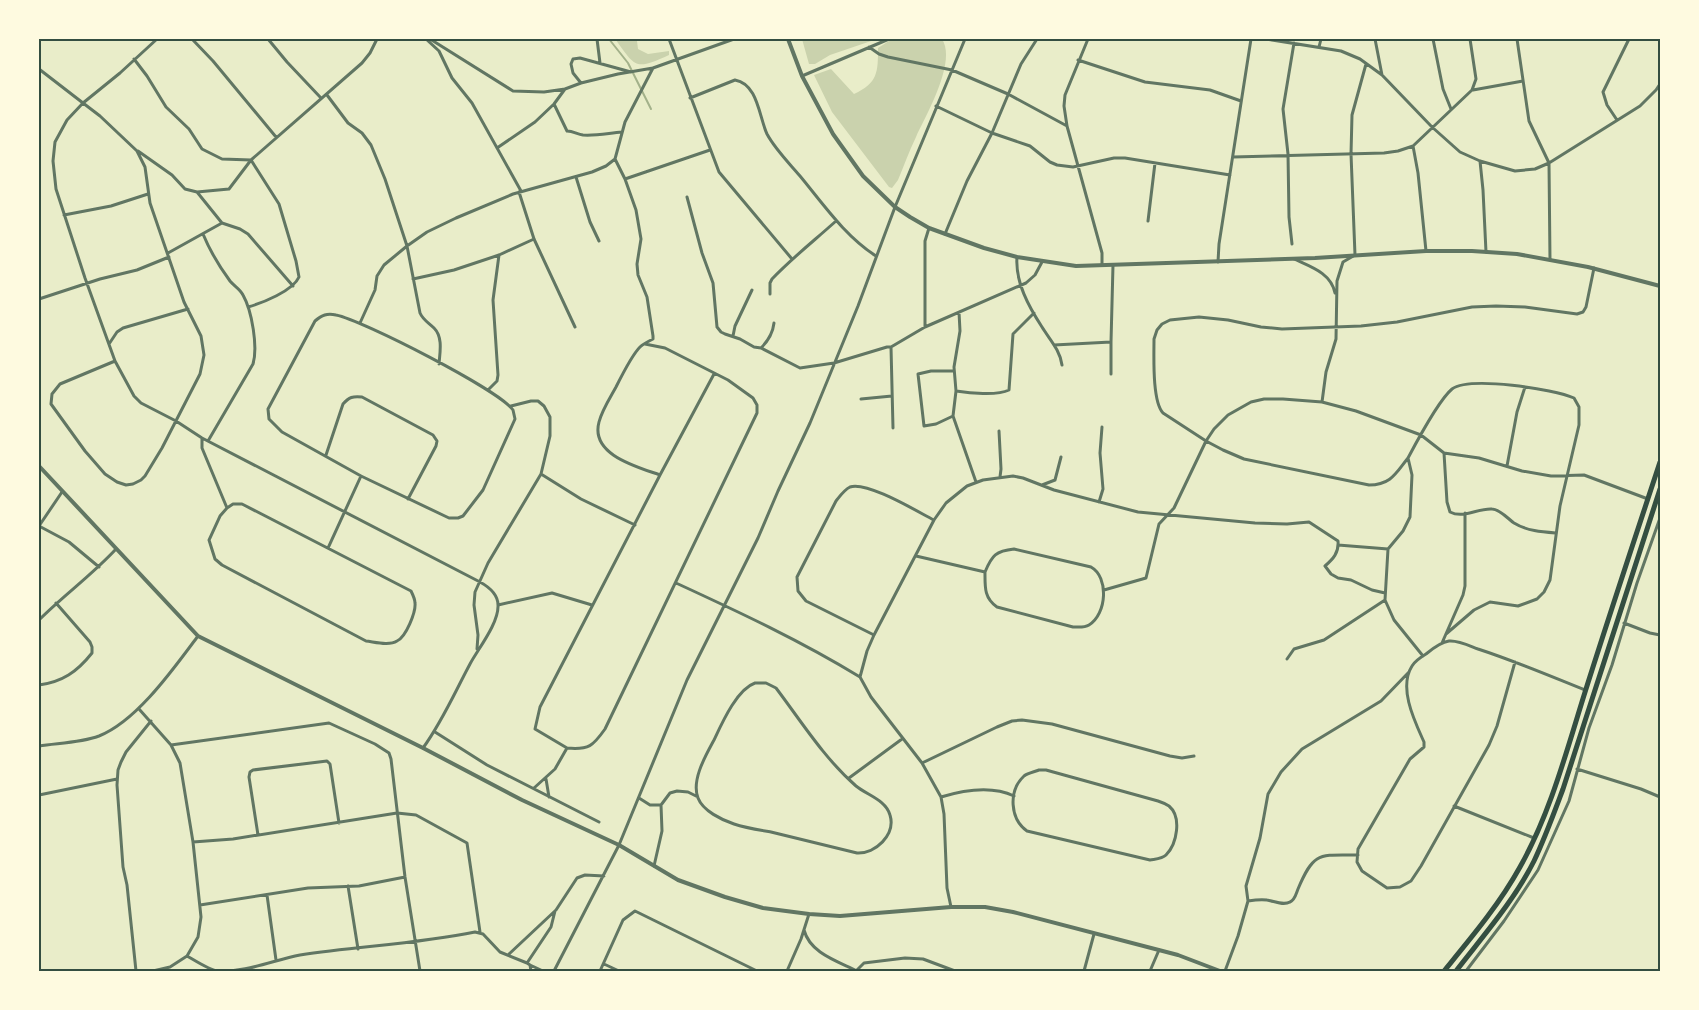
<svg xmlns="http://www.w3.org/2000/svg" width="1699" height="1010" font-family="Montserrat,sans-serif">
<rect width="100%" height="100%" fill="#e9edc9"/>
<!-- green -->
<path fill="#cad2ad" d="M615,39h24l-2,2 1,8 10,5 21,-3v4c-35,16 -33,12 -54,-16z
M802,39h75l-47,16 -15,9h-6z
M892,39h50c15,23 -16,76 -26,98 -7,14 -12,29 -18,43l-6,8 -3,-1 -57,-75 -18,-37 17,-6 23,25c24,-11 24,-22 24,-46z"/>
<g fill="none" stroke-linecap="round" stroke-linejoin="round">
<!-- stream -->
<path stroke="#a3b18a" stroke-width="2" d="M609,39l19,24 23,46"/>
<!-- minor -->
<path stroke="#617663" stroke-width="3" d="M192,39l21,22 63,76
M268,39l19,23 34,36
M426,39l13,12 13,27 20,25 49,88
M430,39l83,52 31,1 21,-3
M597,39l3,24
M669,39l50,133 73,87
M1088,39l-23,56 -1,11 3,20 35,127v12
M1266,39l75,12 19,8 22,16 50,52 28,25 20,9 35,10 20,-2 14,-6 91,-57 16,-16 4,-6
M1375,39l7,36
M1433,39l10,50 8,20
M1517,39l12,82 20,42 1,97
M869,47l10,7 9,3 64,13 56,24 59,32
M1319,47l2,-8
M134,59l13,17 19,31 23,22 13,20 20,10 29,1 28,44 17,57 3,16c-6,14 -37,26 -51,30
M1078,60l67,22 65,8 31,11
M39,69l44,34 -16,17 -12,22 -2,19 3,28 29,89 30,83 19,35 7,7 35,18 26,17 278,144c9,5 18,12 18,23 1,18 -20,44 -28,59 -15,28 -28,58 -47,84
M802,76l87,-37
M581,83l-8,-10 -2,-9 2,-5 7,-1 51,14
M1473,90l50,-9
M327,95l21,28 14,10 9,12 14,34 22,67 13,67c3,7 9,10 14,15 9,9 6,24 5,36
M690,98l45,-18c23,4 24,37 32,54 8,15 22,29 33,42 24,29 45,60 76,80
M554,104l13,27c6,0 10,3 16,4 13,1 26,-2 39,-3
M936,106l56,27 38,13 20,16 7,3 16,2 41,-9h11l105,17
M1617,120l-10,-15 -4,-13 26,-53
M1413,146l5,27 8,78
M497,148l38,-26 19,-18 11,-15 16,-6 37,-9 35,-6
M138,151l34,24 13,14 12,3 32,-3 22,-29 111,-97 8,-10 7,-14
M1233,157l151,-4 14,-2 15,-5 59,-56 4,-11 -6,-40
M615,159l10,20 11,31 5,29 -4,25 1,11 9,22 6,39v3c-4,2 -10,5 -13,8 -8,8 -19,30 -24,40 -6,11 -14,23 -17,35 -9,33 39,45 61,53
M1480,161l3,29 3,62
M576,177l14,45 9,19
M625,179l85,-29
M197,192l25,31 18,6 8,5 45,52
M519,192l15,47 41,88
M687,197l15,56 11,30 4,44 4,5 4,2 15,5 14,8 7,1c7,-7 12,-16 13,-25
M64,215l47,-9 37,-12
M1148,221l7,-58
M203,234c7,17 16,32 27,47 4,5 10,8 13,14 9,16 15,52 10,69l-45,77
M945,234l22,-53 25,-48 29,-69 16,-25
M1292,244l-3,-27 -1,-63 -5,-45 11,-66
M168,253l54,-30
M1017,257c-2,25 12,50 25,70 8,13 18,23 20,38
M1294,259c17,8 37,14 41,34
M1218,262l1,-18 32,-205
M413,279l41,-9 45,-15 35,-16
M770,294v-11l2,-4c20,-21 43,-39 64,-58
M39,299l61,-20 37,-9 32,-13
M959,312l1,19 -6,36 2,24 -3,25 23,66
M360,323l15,-33 2,-14 7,-11 23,-19 20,-14 29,-14 57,-24 79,-22 14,-6 9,-7 10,-37 28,-54 81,-29
M925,327v-86l4,-13
M733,336l2,-10 17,-36
M1111,342v32
M109,344l8,-12 6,-4 65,-19
M1054,345l57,-3 2,-77
M891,347l2,81
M761,348l39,20 34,-5 53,-16h4l34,-20 101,-44 9,-8 7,-13
M115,361l-55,23 -8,10 -1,10 34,47 20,23 12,8 9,3 7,-1 8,-4 4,-4 17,-28 38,-74 4,-19 -3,-19 -17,-34 -34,-99 -5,-36 -8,-16 -37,-35 -17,-13 37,-30 37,-34
M488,390l9,-9 1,-6 -5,-75 6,-45
M956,391c13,2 41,5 53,-1l4,-56 21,-21
M861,399l31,-3
M1322,402l4,-30 10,-33 1,-58 6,-19 12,-7 -4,-101 1,-39 14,-51
M953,416l-17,8 -12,2 -6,-52 13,-3h23
M999,431l2,38 -1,8
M202,438v10l25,60 -7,8 -11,24 6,19 7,6 144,76c9,1 23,5 31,0 9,-4 19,-29 18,-38 0,-4 -2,-8 -4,-12l-169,-87h-9l-6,4
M1444,453l3,49 3,10c14,7 27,-4 42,-3 8,0 16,10 22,14 13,8 28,9 42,10
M326,455l17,-51c6,-7 10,-8 19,-7l71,38 4,6 -1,5 -28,53
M1408,458c-12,15 -17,27 -39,27l-125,-26 -21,-9 -17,-9 -43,-28c-11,-12 -9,-57 -9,-74l3,-9 5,-6 8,-4 29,-3 29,3 33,7 21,2 79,-3 36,-4 75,-15 24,-1 29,1 52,7 6,-2 3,-5 8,-39
M1507,466l10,-54 8,-25
M541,474l40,25 54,26
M1042,485l13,-5 6,-23
M1099,502l4,-13 -3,-36 2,-26
M39,526l30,16 30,25
M39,526l23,-34
M1338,545l50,4
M328,548l33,-72 -79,-44 -13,-13 -1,-10 47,-88c7,-6 12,-8 21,-6 26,5 163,75 177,95l2,9 -32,71 -20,26 -5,2h-9l-88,-42
M916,556l69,16c0,15 -1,26 12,35l76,20c6,0 11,1 16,-2 18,-11 20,-48 2,-58l-77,-18c-18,2 -22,6 -29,23
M676,583c63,29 125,58 184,94
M1104,590l42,-12 13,-54 15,-16 32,-67 8,-12 14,-14 23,-13 13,-3h19l39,3 34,9 65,24 23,18 35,5 43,13 29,5 33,-1 64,24
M498,605l54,-12 40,12
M39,620c25,-25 53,-45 77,-71
M1624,623l26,10 10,2
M874,635l-68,-34 -8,-10 -1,-14 39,-76c4,-5 8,-11 14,-14 17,-6 68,25 84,33
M1442,643l21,-48 2,-9v-73
M477,649l1,-14 -4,-30 1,-13 13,-29 53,-89 9,-38v-19l-6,-11 -6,-5h-7l-20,5
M1423,656l-29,-36 -9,-20 3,-51 15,-18 7,-14 2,-42 -4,-17c9,-17 31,-58 44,-69 18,-13 102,0 122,9l5,9v18l-19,81 -10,74 -6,12 -7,7 -19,7 -28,-4 -16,8 -28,24
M1287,659l7,-10 30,-9 61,-40
M1515,662l-18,64 -8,19 -68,121 -10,15 -11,6 -13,1 -25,-17 -5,-9 1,-13 52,-90 14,-12v-5c-9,-20 -26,-54 -12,-76 3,-5 9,-9 14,-12 6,-5 15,-12 23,-13 9,-1 21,5 29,8 37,12 72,27 107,41
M755,683h11l10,5c25,33 48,70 80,98 11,9 30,14 34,29 6,20 -15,39 -33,38 -28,-7 -57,-14 -86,-21 -12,-2 -25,-4 -37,-8 -12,-4 -31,-13 -36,-26 -7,-18 8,-43 16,-58 8,-17 23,-51 41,-57z
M39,685c23,-3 38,-13 53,-32v-6l-2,-5 -34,-39
M139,709l32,36 9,18 13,79 8,75 -3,20 -11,19 -17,11 -17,4
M435,732l52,33 112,57
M171,745l158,-22 46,21 14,9 2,6 14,118 15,94
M39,746c19,-3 41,-3 60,-10 38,-15 75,-68 99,-100
M567,748l-32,-19 5,-22 120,-232 54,-101
M922,763l75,-36 15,-6 10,-1 30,4 118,32 12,2 12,-2
M1577,769l64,20 19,8
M1039,770h7l112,31c3,1 8,3 11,5 13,11 8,38 -3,49 -4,4 -11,4 -16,5l-123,-29c-17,-12 -19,-40 -3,-55 4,-3 10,-4 15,-6z
M849,778l53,-39
M546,779l3,18
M534,788l21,-19 12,-21c22,2 26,-2 38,-19l152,-316v-8l-4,-7 -25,-18 -63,-32 -20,-4
M39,795l78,-16
M941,797c23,-7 50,-12 73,-1
M639,798l11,7h11
M1454,806l80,32
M258,835l-9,-58 1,-5 3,-2 74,-9 3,3 9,59
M193,842l40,-3 164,-26 19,2 51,28 13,89
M654,866l8,-35 -1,-26 9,-12 7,-2 11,1 8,4
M348,886l10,63
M267,895l9,65
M1248,901l-2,-15 14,-48 8,-44 13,-22 21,-23 79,-48 28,-29
M200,905l108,-17 51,-2 46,-9
M951,907l-4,-19 -3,-74 -3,-17 -19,-34 -51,-66 -11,-20 7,-26 7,-16 60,-115 12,-17 21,-17 16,-6 30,-4 10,2 31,12 84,22 117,11 32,1 22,-2 29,19c1,12 -5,18 -13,25l6,8 7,4 13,2 21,10 13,3
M804,930c6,23 33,31 53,41
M508,955l48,-45 21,-32 8,-3 19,1
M187,956c7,4 24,15 31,15 26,2 56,-11 82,-16 58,-9 117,-11 175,-23l8,2 17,18 27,11 3,2 1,6
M527,963l24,-36 4,-16
M604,964l15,7
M530,965l13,6
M136,971l-9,-86 -4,-18 -6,-82 1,-15 3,-8 5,-10 25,-31
M554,971l65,-126 68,-165 71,-142 20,-47 32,-68 48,-117 37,-99 70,-168
M600,971l23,-51 12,-9 122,60
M787,971l14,-32 8,-25
M856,971l8,-8 41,-5 18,1 32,12
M1084,971l10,-37
M1150,971l9,-21
M1225,971l13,-35 10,-35c6,-1 13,-2 19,-1 7,1 16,6 23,2 5,-2 6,-8 8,-13 16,-38 21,-34 60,-34
M1466,971l38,-50 34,-51 31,-69 20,-73 23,-63 25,-82 23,-65"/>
<!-- tertiary -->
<path stroke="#617663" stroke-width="4" d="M788,39l14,37 31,58 30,42 32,31 15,10 19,11 55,20 33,9 59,9 239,-8 111,-7h46l45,3 71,13 72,19
M39,466l159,170 225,112 99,52 97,45 59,35 47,17 38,11 46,6 31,2 111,-9h34l28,5 165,43 42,16"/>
<!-- trunk -->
<path stroke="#344e41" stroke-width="5" d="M1444,971c27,-33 55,-66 76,-104 31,-55 47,-118 66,-178 24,-76 49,-151 74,-227
M1456,971c27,-35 58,-70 78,-110 11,-23 20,-48 29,-72l97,-300"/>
</g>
<!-- border -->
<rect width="1699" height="1010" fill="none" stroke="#fefae0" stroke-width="80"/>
<rect x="40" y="40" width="1619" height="930" fill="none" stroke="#344e41" stroke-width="2"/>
</svg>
